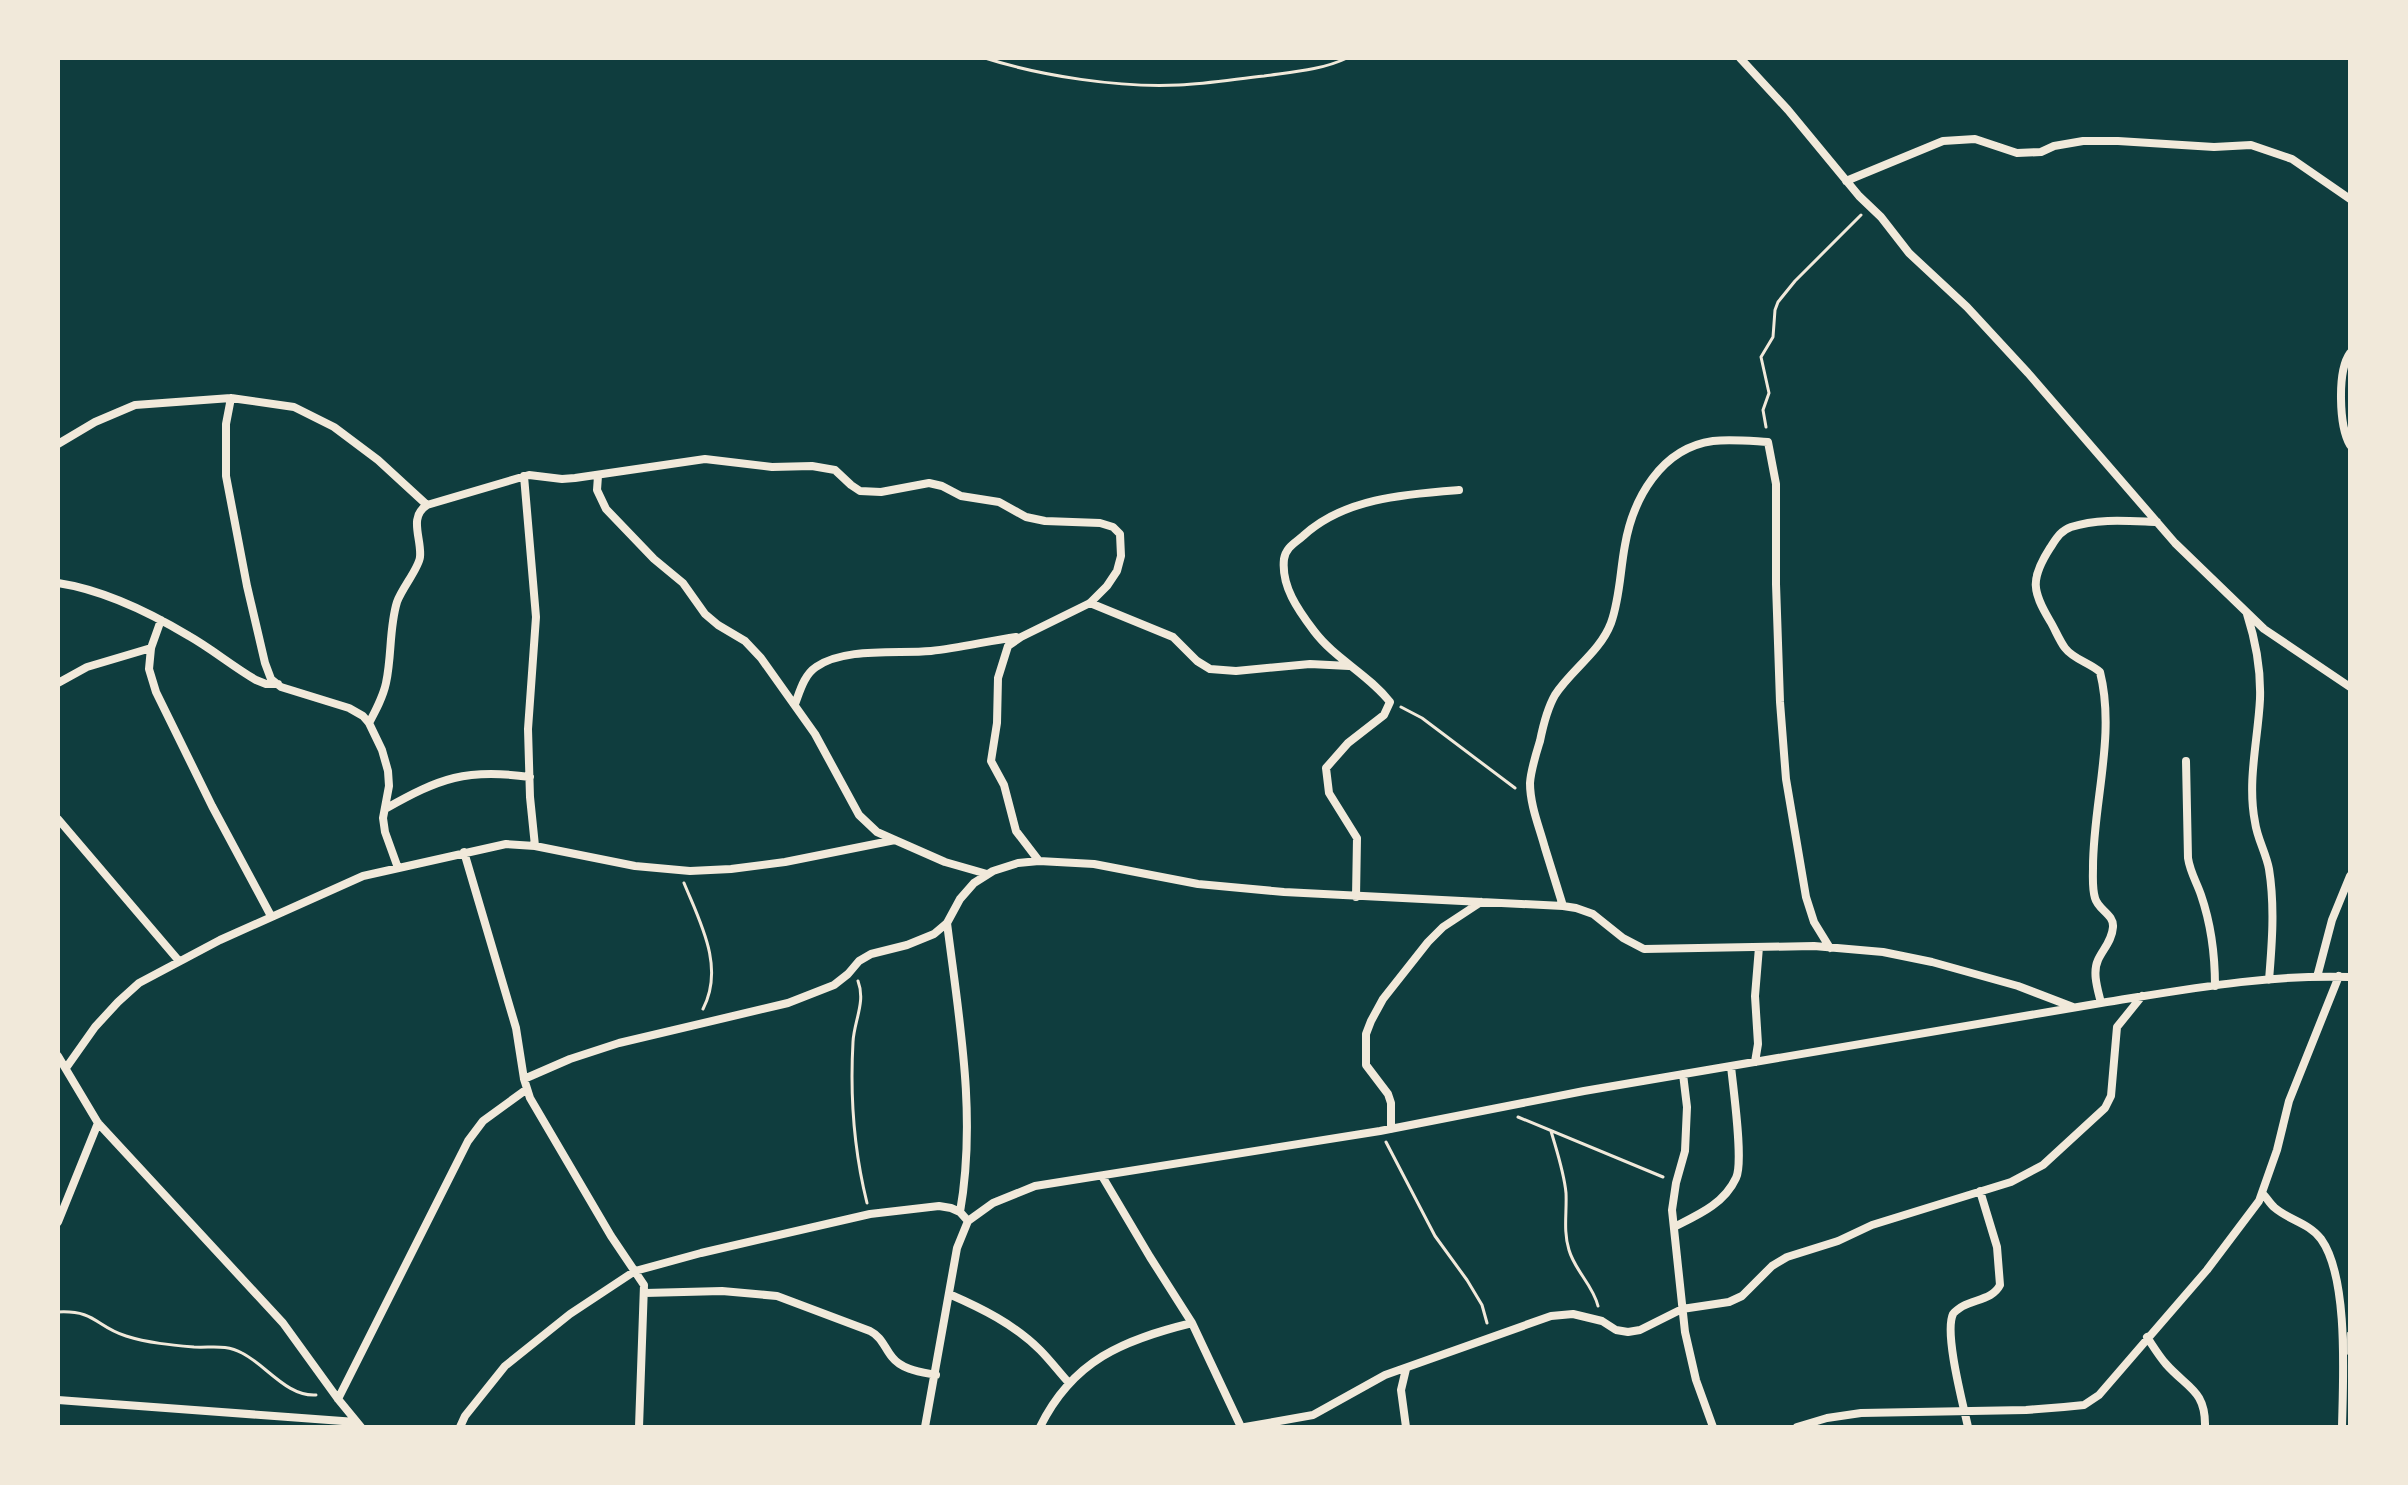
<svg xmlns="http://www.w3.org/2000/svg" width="2408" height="1485" font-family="'Times New Roman',serif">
<rect width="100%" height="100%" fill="#0f3d3e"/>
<!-- building -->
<path fill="#cfcfc3" d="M2347,1332l3,1v22l-6,-1z"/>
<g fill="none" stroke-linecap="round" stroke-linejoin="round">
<!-- path -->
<path stroke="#f1e9da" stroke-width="3" d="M985,58c56,18 135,30 194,27 28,-1 57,-6 85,-9 28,-4 58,-6 83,-18
M1766,427l-3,-17 6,-17 -8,-36 12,-20 2,-27 3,-8 17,-21 66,-66
M1401,707l21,11 93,70
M684,883c16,39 41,84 19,126
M858,981c8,21 -4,40 -5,61 -3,53 1,109 14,161
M1518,1117l145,60
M1551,1131c6,21 13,41 15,62 1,19 -3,38 3,57 6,21 24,35 29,56
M1386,1142l49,94 32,44 15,25 5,18
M58,1312c38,-2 38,15 68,24 22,7 45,9 68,11 17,1 32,-3 48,6 24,12 45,44 74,42"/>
<!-- minor -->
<path stroke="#f1e9da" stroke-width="8" d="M1740,58l48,52 71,86 22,21 28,36 58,54 61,66 147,170 89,86 86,58
M1846,181l97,-40 32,-2 42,14 24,-1 13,-6 29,-5h35l96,6 37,-2 41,14 58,40
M2350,353c-13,18 -11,73 0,92
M231,398l-5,26v52l21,110 18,77 6,16 10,8 68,21 14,8 6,7 13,27 6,21 1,15 -6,32 2,14 13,36
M58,444l37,-22 40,-17 96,-7 63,9 40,20 44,33 49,45
M524,476l12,141 -8,112 2,68 5,49
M598,476l-1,14 9,19 48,50 29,24 22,31 13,11 27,16 16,17 54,76 44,81 18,17 18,8 50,22 42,12
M58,583c46,7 91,29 131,53 23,13 43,30 67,44l10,4h12
M1090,603l83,34 24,24 13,8 26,2 74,-7 39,2
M2247,614c9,28 14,55 13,85 -2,41 -13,82 -5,123 2,16 11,31 14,47 6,37 3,75 0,111
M161,620l-10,28 -2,21 7,23 56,114 59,110
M58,683l29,-16 64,-19
M795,704c5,-13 9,-29 21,-37 28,-20 81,-13 115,-16 28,-3 57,-10 85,-14
M369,723c7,-13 14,-26 17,-40 6,-27 3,-55 11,-81 5,-14 22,-34 23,-45 2,-18 -12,-40 7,-52l102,-30 33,4 13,-1 130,-19 67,8 40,-1 23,4 16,15 9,6 21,1 48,-9 13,3 19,10 38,6 27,15 19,4 55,2 13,4 7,7 1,22 -4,15 -10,15 -17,17 -69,34 -13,9 -10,32 -1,45 -6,38 13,24 12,46 23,30
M2186,761l2,97c2,14 9,25 13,37 10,29 14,61 14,91
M385,809c55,-31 81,-41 145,-32
M58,819l121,142
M464,852l52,176 8,51 6,19 81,138 33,49 -5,142
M1356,897l1,-59 -28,-45 -3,-25 22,-25 36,-28 6,-13c-22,-28 -55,-43 -76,-71 -16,-21 -33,-45 -30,-72 2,-12 11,-16 19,-23 41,-38 102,-42 156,-46
M1563,906c-6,-19 -12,-39 -18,-58 -6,-22 -15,-43 -15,-65 1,-14 6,-29 10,-42 3,-15 7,-32 15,-46 16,-25 45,-43 56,-72 9,-25 9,-52 14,-78 8,-46 36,-97 88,-104 18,-2 37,0 55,1l8,42v100l4,118 6,77 20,118 8,25 16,26
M947,923c12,96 30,193 13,289
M2317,977l15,-57 18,-44
M2101,1003c-3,-13 -9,-30 -3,-43 5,-11 14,-19 15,-33 1,-13 -15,-17 -18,-29 -3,-10 -2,-21 -2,-31 0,-64 23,-132 7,-195 -10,-9 -27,-13 -35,-24 -6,-8 -10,-19 -15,-27 -18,-30 -20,-42 0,-73 6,-9 10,-17 21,-21 27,-9 58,-6 86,-5
M58,1056l40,67 185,200 55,76 23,28
M1755,1062l3,-18 -3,-48 4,-49
M66,1068l29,-41 23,-25 21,-19 81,-43 143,-64 143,-32 29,2 100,20 55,5 41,-2 54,-7 110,-22
M1683,1074l4,33 -2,44 -9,32 -4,27 13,122 11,48 17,47
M524,1079l46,-20 49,-16 169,-40 46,-18 14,-11 11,-13 12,-7 36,-9 27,-11 13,-11 13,-24 14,-16 19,-12 25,-8 21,-2 55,3 104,20 86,8 279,14 13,2 17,6 30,24 21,11 170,-3 69,6 49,10 86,24 55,21
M1391,1129v-26l-3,-9 -22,-29v-31l5,-13 12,-22 45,-57 15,-15 38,-25
M1102,1176l48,81 42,66 49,104
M2263,1194c4,4 7,10 12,14 14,12 34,15 46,31 28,39 22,140 21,188
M58,1222l40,-99
M1674,1227c24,-12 50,-23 62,-49 8,-16 -3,-90 -5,-112
M645,1293l77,-2 55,5 93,35c12,6 14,16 22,26 10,13 29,15 44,18
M949,1294c32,14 65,30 91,56 10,10 19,22 29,33
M2147,1337c6,9 12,19 19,27 21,24 40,26 39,63
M1406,1369l-5,21 5,37
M338,1399l130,-258 15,-20 44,-32
M58,1400l298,22
M460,1427l5,-11 40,-50 65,-52 65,-43 66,-18 169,-39 69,-8 12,2 9,4 8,9
M925,1427l32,-179 11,-27 25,-18 42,-17 345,-55 204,-40 517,-88c82,-13 166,-29 249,-26
M1040,1427c33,-67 83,-87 152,-104
M1245,1427l68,-12 72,-40 166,-59 22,-2 29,7 14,9 12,2 12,-2 42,-21 47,-7 13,-6 30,-30 15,-9 51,-16 34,-16 139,-43 32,-17 62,-57 6,-12 6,-69 25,-31
M1797,1427l30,-9 34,-5 165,-3 38,-3 20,-2 15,-10 108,-125 52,-69 18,-51 12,-49 50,-125
M1968,1427c-5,-23 -24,-94 -15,-113 1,-2 8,-7 10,-8 13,-7 30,-7 37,-21l-3,-38 -17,-56"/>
</g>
<!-- border -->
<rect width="2408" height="1485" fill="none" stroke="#f1e9da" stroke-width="120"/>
</svg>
